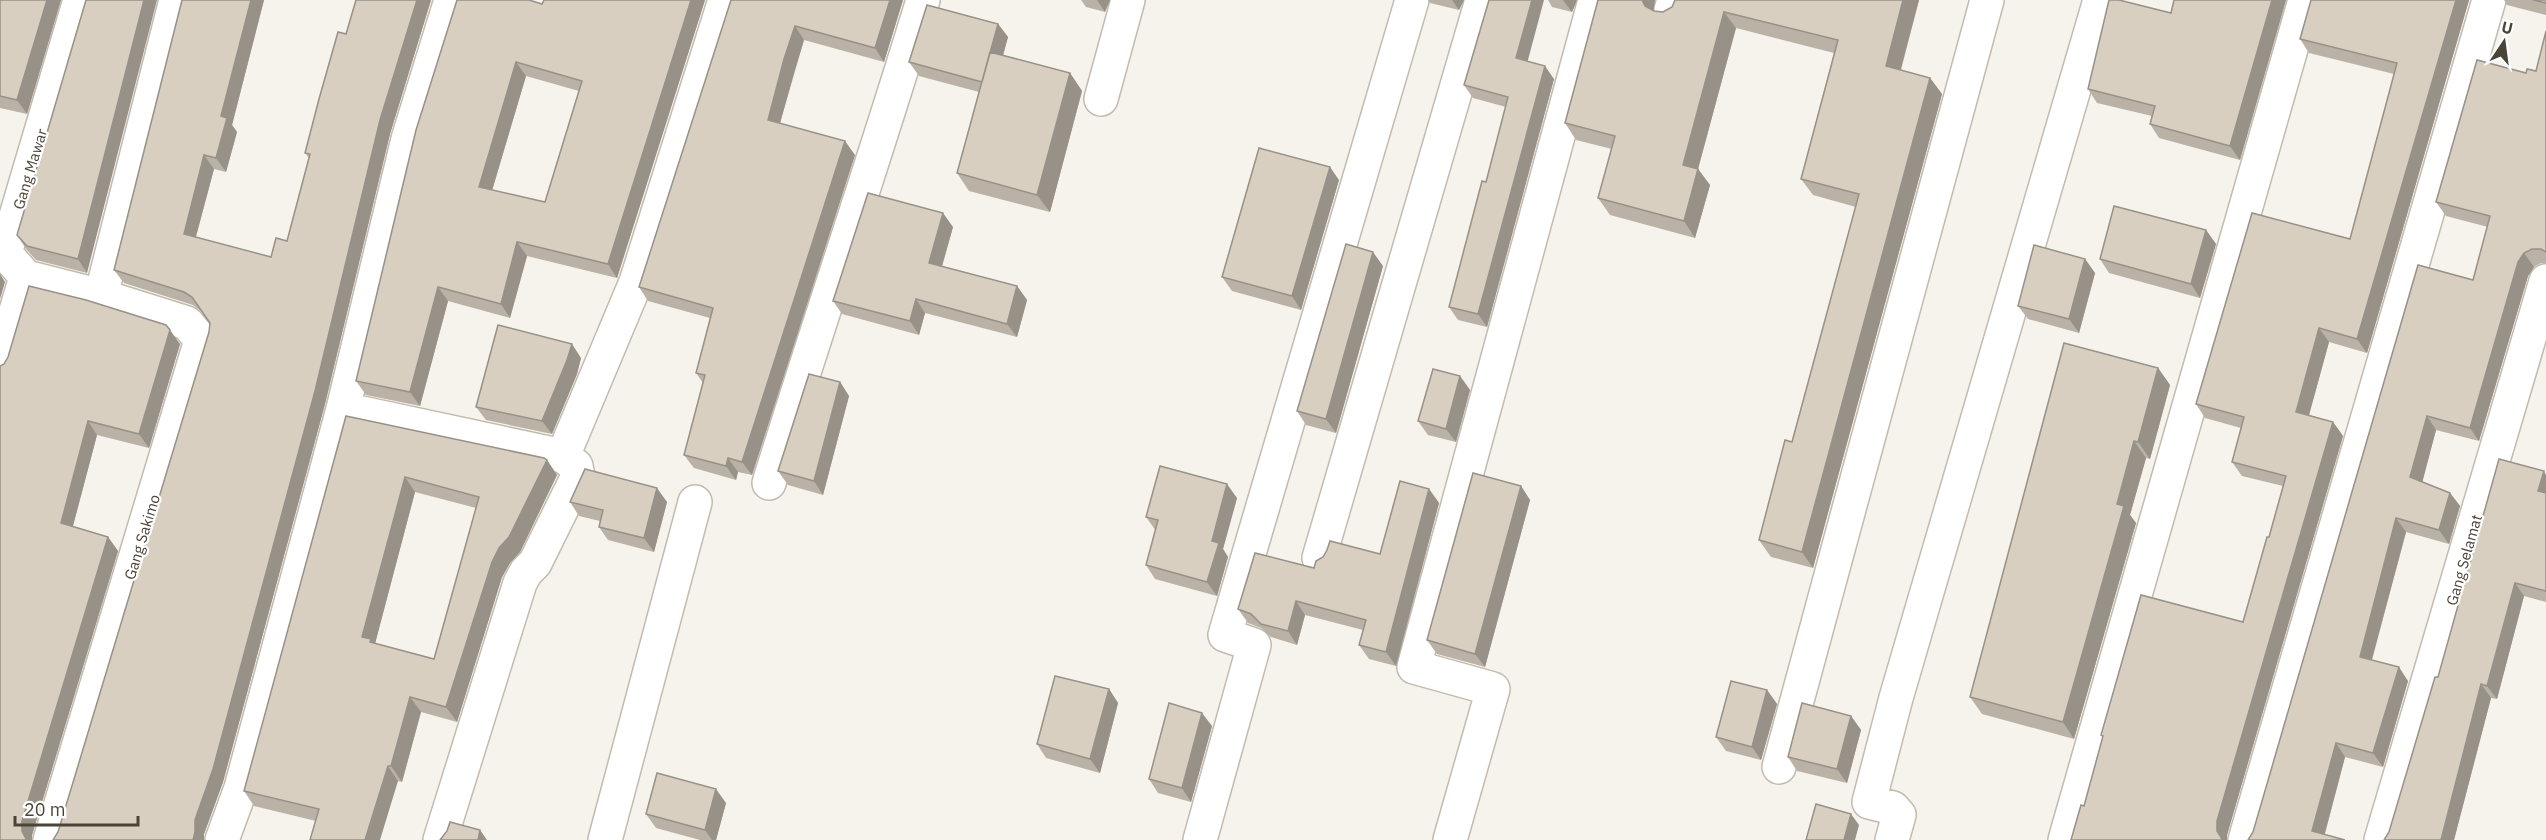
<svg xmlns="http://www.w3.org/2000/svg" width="2546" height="840" font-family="'IBM Plex Sans',sans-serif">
<rect width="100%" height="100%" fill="#f6f3ec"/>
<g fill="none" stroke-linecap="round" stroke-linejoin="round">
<defs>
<path id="minor" d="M1671,10l3,-10
M1101,99l27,-99
M5,253l75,-253
M26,277l75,19 75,-296
M0,365l26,-88 -14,-16
M343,409l220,47 13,10 2,10 -43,87 -9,9 -6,11 -80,257
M563,456l73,-174 89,-282
M769,483c50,-162 105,-321 154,-483
M1319,558l163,-558
M1779,767l208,-767
M50,840l151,-500 -14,-17 -86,-27
M222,840l19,-52 102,-379 65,-270 43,-139
M605,840l90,-338
M1200,840l54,-195 -29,-10 187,-635
M1450,840l43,-151 -79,-22 181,-667
M1892,840l7,-25 -6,-7 -24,-6 27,-104 204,-698
M2065,840l240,-840
M2245,840l244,-840
M2381,840l165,-559"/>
</defs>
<!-- minor casing -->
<use href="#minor" stroke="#c2bbae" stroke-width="36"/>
<!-- minor -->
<use href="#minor" stroke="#fff" stroke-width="33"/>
</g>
<!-- wall -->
<path fill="#bab2a6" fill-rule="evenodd" d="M0,0h61l-34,114 -27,-6z
M86,0l1,273 -51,-13 -10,-11 -9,-14z
M182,0h82l-32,125 5,7 -11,40 -12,-3 -18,68 75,20 16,-16 22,-83 -4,-5 41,-119 10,-34h75l-41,134 -65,270 -102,378 -19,52v6h-151l5,-8 151,-500 1,-9 -9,-12 -8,-6 -69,-22 -10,-13z
M705,0l-88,278 -90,-22 -17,62 -62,-17 -28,105 -54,-11 -10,-14 186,-377zM526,76l53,15 -34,111 -53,-12z
M731,0h172l-19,62 -80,-22 -24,83 75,32 -103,320 -14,-3 -2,8 -42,-12 -10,-13 19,-72 -7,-10 14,-55 -62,-17 -9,-14z
M1081,0h29l-5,12 -19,-5z
M1428,0h36l-5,10 -29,-7z
M1548,0h29l-5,12 -20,-5z
M1598,0h57l-2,11 10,1 256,-12 -18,70 29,8 12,16 -129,474 -42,-11 -12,-17 33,-98 64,-235 -43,-12 -12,-16 33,-126 -98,-25 -38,141 12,16 -15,53 -85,-23 -12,-17 14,-49 -36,-9 -11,-17z
M2174,0h112l-46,160 -81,-22 -9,-14 2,-8 -55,-13 -9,-14 83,-76z
M2311,0h158l-102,353 -38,-11 -20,73 24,7 10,14 -116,399v5h-156l13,-34 19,-68 -2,-3 142,-113 26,-85 14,-51 -41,-10 -10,-14 9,-34 -36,-10 -9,-14 154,-165 44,-165 -85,-21 -9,-14z
M2504,0h42v15l-39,-10z
M998,24l10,13 -5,18 67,18 12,18 -32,121 -81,-21 -12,-18 22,-81 -60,-16 -10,-14z
M2546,31v232h-5l-7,4 -6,9 -49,165 -43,-11 -14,52 28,11 10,13 -11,38 -43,-12 -34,128 36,21 -25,86 -38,-10 -20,77 -76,5 4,-7 220,-552 15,-53 -42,-11 -10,-14 90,-129 10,-2z
M1528,61l26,18 -67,248 -29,-7 -9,-13 37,-125 20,-75 -33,-9 -9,-13z
M1339,180l-38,130 -69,-19 -10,-14z
M953,227l-11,39 75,20 10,14 -10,37 -92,-24 -6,22 -77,-21 -9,-13z
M2206,230l10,14 -16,54 -91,-25 -9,-14z
M2085,259l10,14 -16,60 -51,-14 -10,-13z
M1383,266l-47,167 -30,-8 -9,-14z
M180,344l-31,104 -52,-13 -24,91 35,11 10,14 -86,284 -32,-469z
M581,358l-4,16 -25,60 -66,-14 -10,-13z
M2158,368l12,17 -20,74 -4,-1 -16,57 6,8 -62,216 -92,-25 -12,-17z
M1460,376l10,14 -14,52 -28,-7 -10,-14z
M840,382l9,14 -26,99 -35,-10 -10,-14z
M346,416l201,44 10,15 -37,77 -10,11 -8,14 -45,145 -36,-10 -19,70 -4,-1 -82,40 -62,-15 -10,-15zM415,492l61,16 -42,151 -59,-16z
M2546,475v127l-22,-6 -27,103 -6,-1 -37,142h-70l5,-8 49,-155z
M1521,486l9,14 -45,167 -48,-13 -10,-14z
M1429,489l10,14 -43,163 -27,-7 -10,-14 4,-15 -58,-15 -8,30 -26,-8 -10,-9 -13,-5 -10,-14 76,-41 66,-14z
M1237,498l-14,51 5,8 -11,39 -62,-17 -9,-14 10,-34 -10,-14z
M570,502h97l-13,50 -46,-12 -9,-13 1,-6 -21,-5z
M1109,689l9,14 -18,70 -54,-15 -9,-14z
M1767,690l10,14 -16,56 -35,-9 -10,-14z
M1851,716l10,14 -14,53 -50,-12 -9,-14z
M1212,726l-21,76 -33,-9 -9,-14z
M726,803l-10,37h-16l-44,-12 -10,-14z"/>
<!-- shaded-wall -->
<path fill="#979187" d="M47,0h14l-34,114 -10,-14z
M144,0h13l-70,273 -9,-14z
M251,0h13l-32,125 5,7 -11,40 -10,-14 5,-42z
M417,0h14l-41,134 -65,270 -102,378 -19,52v6h-11l2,-20 185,-700z
M691,0h14l-88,278 -9,-14z
M890,0h13l-19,62 -9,-14z
M1097,0h13l-5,12z
M1452,0h12l-5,10z
M1532,0h12l-19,71 -9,-13z
M1563,0h14l-5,12z
M1642,0h13l-2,14 -8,-8z
M1903,0h16l-22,83 -11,-17z
M2272,0h14l-46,160 -10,-14z
M2456,0h13l-102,353 -10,-14z
M1724,12l12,16 -38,141 12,16 -15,53 -11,-17 -1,-56z
M998,24l10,13 -16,59 -10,-14z
M795,26l9,14 -10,33 -17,61 -9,-14 16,-61z
M516,62l10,14 -37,125 -10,-14z
M1545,66l9,13 -67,248 -9,-13z
M1070,73l12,18 -32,121 -13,-17z
M1930,78l12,16 -129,474 -11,-16z
M845,141l10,14 -103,320 -10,-13z
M204,155l10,14 -21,78 -9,-13z
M1330,167l9,13 -38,130 -9,-14z
M943,213l10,14 -14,50 -10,-14z
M2206,230l10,14 -16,54 -9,-14z
M517,242l10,14 -17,62 -9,-14z
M1373,252l10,14 -47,167 -10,-14z
M2524,253l10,14 -6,9 -49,165 -9,-13 48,-166z
M2085,259l10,14 -16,60 -10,-14z
M0,274l5,8 -5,17z
M1017,286l10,14 -10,37 -10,-13z
M438,287l10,14 -28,105 -10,-14z
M916,299l9,14 -6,22 -9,-14z
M2319,328l10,14 -23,84 -10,-14z
M170,330l10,14 -31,104 -10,-14z
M572,344l9,14 -4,16 -25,60 -10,-13z
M2158,368l12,17 -20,74 -12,-17z
M1460,376l10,14 -14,52 -10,-13z
M840,382l9,14 -26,99 -9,-14z
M2427,416l9,14 -16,61 -10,-14z
M88,421l9,14 -27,102 -9,-14z
M2333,422l10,14 -116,399v5h-5l-5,-9v-10z
M2134,441l12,17 -16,57 6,8 -62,216 -11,-17 54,-218z
M728,458l10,14 -2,8 -10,-14z
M547,460l10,15 -37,77 -10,11 -8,14 -45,145 -11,-15 46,-145z
M2544,471l2,4v27l-8,-11z
M405,477l10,15 -40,152 -13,-7z
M1227,484l10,14 -14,51 5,8 -11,39 -10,-14 5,-41z
M1521,486l9,14 -45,167 -10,-13z
M657,488l10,14 -13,50 -10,-14z
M1429,489l10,14 -43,163 -10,-14z
M2450,493l10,13 -11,38 -10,-14z
M2396,518l10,14 -37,138 -9,-13z
M108,537l10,14 -86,284v5h-5l-5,-9v-10z
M2515,583l9,13 -27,103 -10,-13z
M1296,601l9,14 -8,30 -9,-14z
M2399,667l9,14 -25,86 -10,-14z
M2481,684l10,14 -37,142h-13z
M1109,689l9,14 -18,70 -10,-14z
M1767,690l10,14 -16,56 -9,-13z
M410,697l11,15 -19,70 -11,-16z
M1202,713l10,13 -21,76 -9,-14z
M1851,716l10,14 -14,53 -10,-14z
M2336,743l9,14 -22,83 -11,-9z
M388,766l10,15 -18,59h-15z
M716,789l10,14 -10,37h-4l-7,-10z
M1851,814l8,11 -4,15h-11z
M480,830l7,10h-9z"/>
<!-- building -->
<path fill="#d8cfc1" stroke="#979187" stroke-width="1.5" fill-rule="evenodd" d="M0,0h47l-30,100 -17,-4z
M86,0h58l-66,259 -51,-13 -10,-11z
M182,0h69l-30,116 6,2 -11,40 -12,-3 -20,79 87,23 5,-19 11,3 23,-87 -5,-1 14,-54 19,-67 8,2 10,-34h61l-37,120 -65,271 -102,378 -18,51v12l-2,8h-140l5,-8 151,-500 1,-9 -18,-26 -8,-5 -70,-22z
M457,0h72l13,4 2,-4h147l-83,264 -91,-22 -16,62 -63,-17 -28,105 -54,-11 60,-251zM516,62l66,19 -37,121 -66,-15z
M731,0h159l-15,48 -80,-22 -11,33 -16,61 77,21 -103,321 -14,-4 -2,8 -42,-11 21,-80 -9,-2 17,-65 -74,-21z
M1489,0h43l-16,58 29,8 -67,248 -29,-7 33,-126 4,1 22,-85 -44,-12z
M1598,0h44l3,6 9,5 9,1 9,-5 3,-7h228l-17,66 44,12 -128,474 -43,-12 26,-100 7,2 67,-248 -58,-15 37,-139 -114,-28 -41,153 15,4 -14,52 -86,-23 17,-62 -50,-13z
M2109,0h10l52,13 3,-13h98l-42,146 -80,-22 5,-18 -67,-17z
M2311,0h145l-99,339 -38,-11 -23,84 37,10 -116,399v10l5,8 1,1h-152l10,-35 3,1 19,-70 -2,-1 40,-140 102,27 24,-85h2l17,-61 -54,-14 12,-45 -48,-13 56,-191 98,26 47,-176 -97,-24z
M2533,0h13v3z
M927,5l71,19 -16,58 -73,-20z
M2546,31v221l-5,-3h-9l-8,4 -6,9 -48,166 -43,-12 -17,61 40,16 -11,37 -43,-12 -36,139 39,10 -26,86 -37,-10 -24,88 33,9h-97l5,-8 165,-567 55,15 17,-64 -54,-14 41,-142 49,13 1,-4 9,2z
M990,52l80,21 -33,122 -80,-22z
M1259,148l71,19 -38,129 -70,-19z
M868,193l75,20 -14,50 88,23 -10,38 -91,-25 -6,22 -77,-20z
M2114,206l92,24 -15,54 -91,-25z
M1346,244l27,8 -47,167 -29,-8z
M2034,245l51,14 -16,60 -51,-13z
M29,286l57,14 80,25 4,5 -31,104 -51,-13 -27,102 47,14 -86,284v10l4,8 2,1h-28v-474l4,-2 4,-7z
M498,325l74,19 -5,16 -25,61 -66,-14z
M2064,343l94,25 -20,74 -4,-1 -17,63 7,2 -61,216 -93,-25z
M1433,369l27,7 -14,53 -28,-8z
M809,374l31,8 -26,99 -36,-10z
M346,416l198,42 3,2 -38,77 -10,11 -7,14 -46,145 -36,-10 -19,69h-3l-23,74h-55l9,-31 -75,-18zM405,477l74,20 -45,162 -64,-17 1,-3 -9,-2z
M2499,459l45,12 -6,20 8,2v98l-31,-8 -28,103 -6,-2 -40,156h-57l5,-8 46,-155h3z
M1160,466l67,18 -15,57 7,2 -12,39 -61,-17 12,-45 -12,-3z
M585,469l72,19 -13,50 -45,-11 4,-17 -33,-8z
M1473,473l48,13 -46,168 -48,-14z
M1400,481l29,8 -43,163 -27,-7 7,-25 -70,-19 -8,30 -27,-7 -10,-10 -13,-5 17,-56 59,15 2,-7 7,-4 4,-7 3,-9 50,13z
M1055,676l54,13 -19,70 -53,-15z
M1731,681l36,9 -15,57 -36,-10z
M1169,703l33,10 -20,75 -33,-9z
M1802,703l49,13 -14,53 -49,-12z
M657,773l59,16 -11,41 -59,-16z
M1816,804l35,10 -7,26h-38z
M450,822l30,8 -2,10h-38l7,-9z"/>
<g text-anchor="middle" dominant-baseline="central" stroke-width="4.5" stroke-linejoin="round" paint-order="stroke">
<!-- street labels -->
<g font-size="15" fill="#4b4439" stroke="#fff">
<text transform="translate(30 169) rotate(-73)">Gang Mawar</text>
<text transform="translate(142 537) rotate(-73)">Gang Sakimo</text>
<text transform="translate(2464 560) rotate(-74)">Gang Selamat</text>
</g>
</g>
<!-- north arrow -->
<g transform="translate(2504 42) rotate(13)" stroke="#ffffff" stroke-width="4.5" paint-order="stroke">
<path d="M0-4.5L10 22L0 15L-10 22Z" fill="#4b4439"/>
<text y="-9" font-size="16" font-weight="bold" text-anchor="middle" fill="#4b4439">U</text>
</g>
<!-- scale -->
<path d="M15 816v9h123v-9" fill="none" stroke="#4b4439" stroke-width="3"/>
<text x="24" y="816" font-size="18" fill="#4b4439" stroke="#ffffff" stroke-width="4.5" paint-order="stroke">20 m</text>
</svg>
